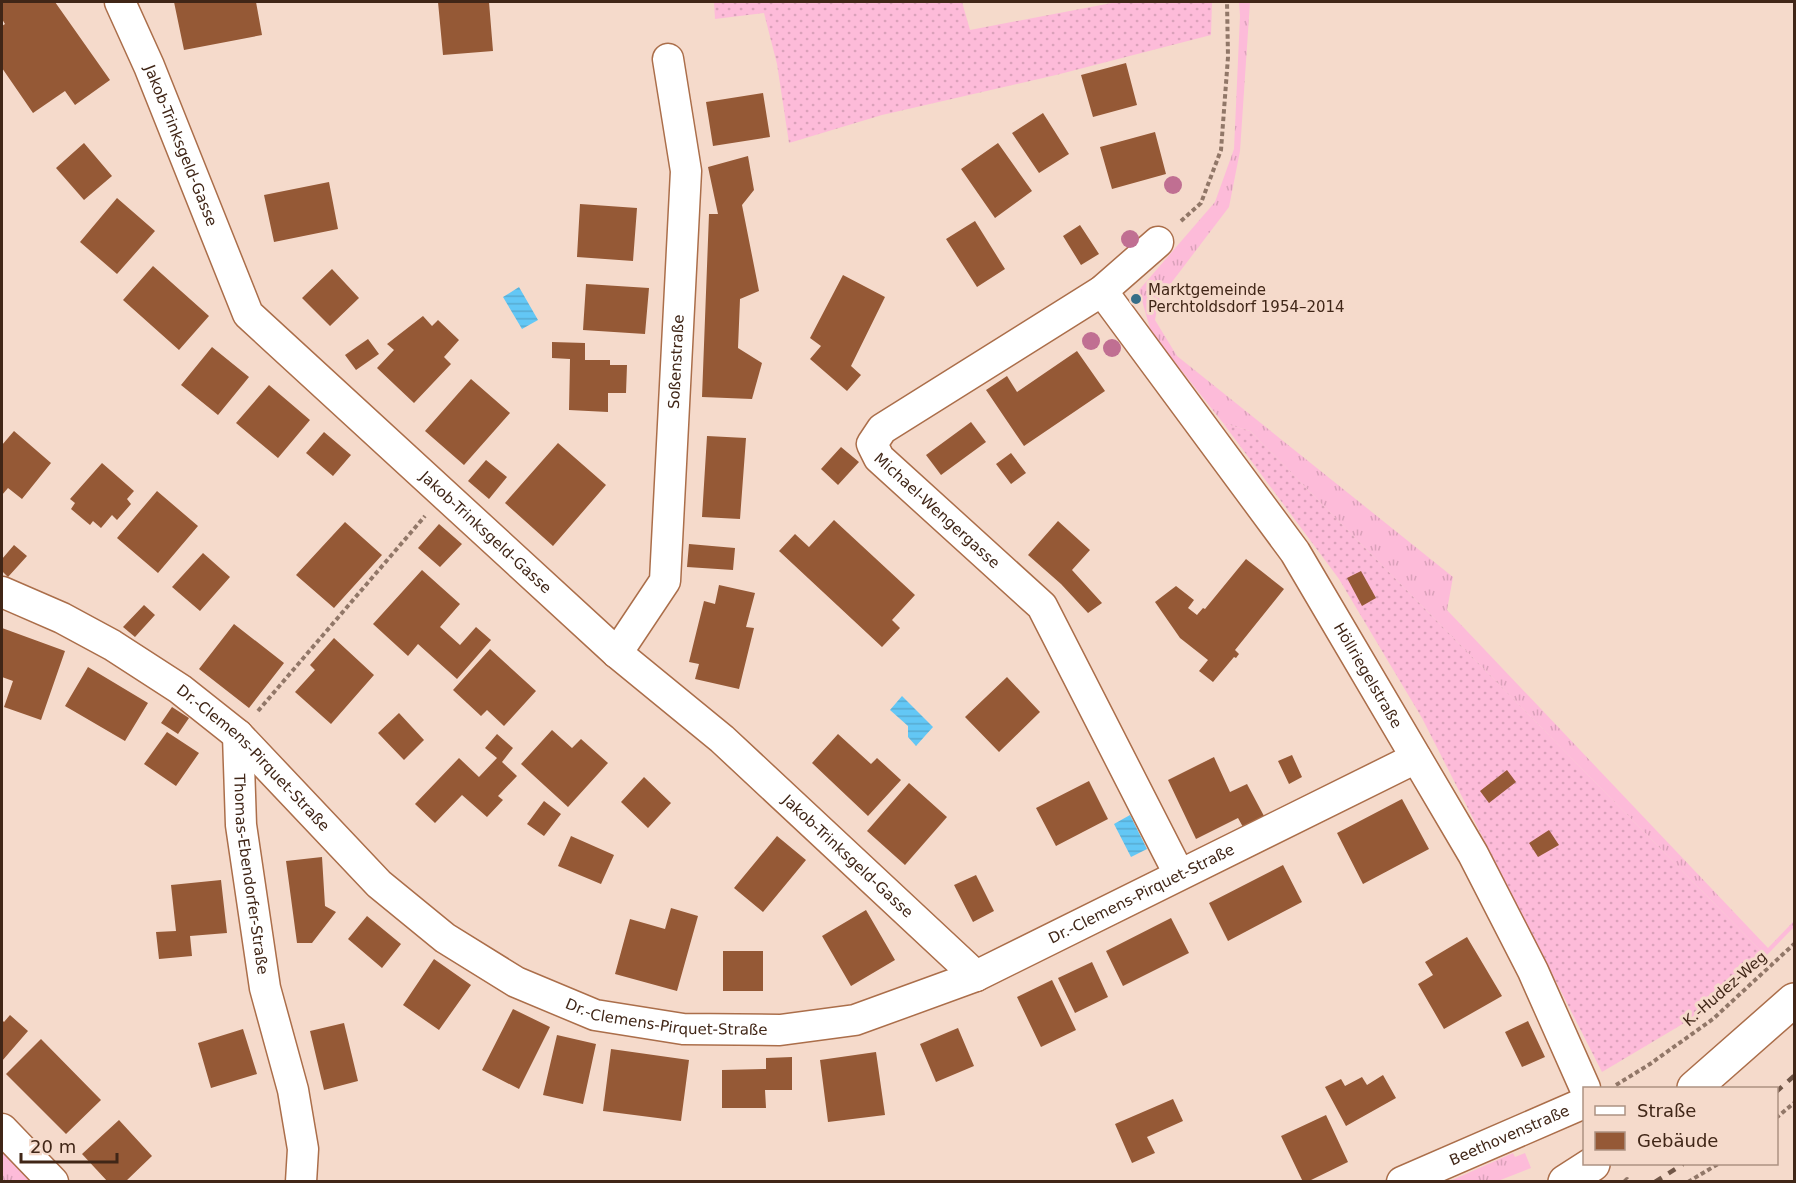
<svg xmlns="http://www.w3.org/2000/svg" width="1796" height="1183" font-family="'DejaVu Sans',sans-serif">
<defs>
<pattern id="grass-tufts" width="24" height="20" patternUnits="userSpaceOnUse" patternTransform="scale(1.5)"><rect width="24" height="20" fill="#fdbbd9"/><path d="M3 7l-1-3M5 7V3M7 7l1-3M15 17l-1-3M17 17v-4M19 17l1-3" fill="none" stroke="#daa1ba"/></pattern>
<pattern id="garden-dots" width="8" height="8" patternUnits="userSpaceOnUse" patternTransform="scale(1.5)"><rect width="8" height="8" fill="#fdbbd9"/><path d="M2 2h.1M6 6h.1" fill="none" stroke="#daa1ba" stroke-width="1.8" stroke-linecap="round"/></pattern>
<pattern id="water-rules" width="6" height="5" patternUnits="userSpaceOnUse" patternTransform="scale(1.5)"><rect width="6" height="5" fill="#63c7f5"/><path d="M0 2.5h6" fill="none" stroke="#57abd1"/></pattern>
</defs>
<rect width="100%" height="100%" fill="#f5dacb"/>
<!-- grass -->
<path fill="url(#grass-tufts)" d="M1239,2h11l-10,149 -11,56 -70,92 -4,21 22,36 276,221 -6,33 321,338 26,-27v6l-28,29 -516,-525 -27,-8 -72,-91 -12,-42 76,-88 19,-53 6,-133z
M2,1150l31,31h-31z
M1513,1153l2,4 10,-4 6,15 -33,13h-48z"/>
<!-- garden -->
<path fill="url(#garden-dots)" d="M714,2h248l8,28 147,-28h95l-1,33 -155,40 -174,40 -93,28 -12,-79 -13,-51 -49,6z
M1223,423l27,8 516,525 -80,66 -84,50 -180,-354 -83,-139z"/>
<!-- water -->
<path fill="url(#water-rules)" d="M519,287l19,33 -16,9 -19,-32z
M902,696l31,31 -17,19 -8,-9v-11l-18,-16z
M1130,815l17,34 -16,8 -17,-33z"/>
<!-- building -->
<path fill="#955936" d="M2,2h53l55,78 -35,25 -10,-14 -32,22 -31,-45v-42l3,-2 -3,-5z
M174,2h82l6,33 -78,15z
M438,2h51l4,49 -50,4z
M1126,63l11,42 -44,12 -12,-42z
M763,93l7,44 -57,9 -7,-44z
M1043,113l26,41 -30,19 -27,-40z
M1155,132l11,42 -54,15 -12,-42z
M84,143l28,33 -28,24 -28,-32z
M998,143l34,48 -37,27 -34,-49z
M748,156l6,34 -12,15 17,86 -19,8 -2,49 24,15 -10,36 -50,-2 7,-183h9l-10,-47z
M329,182l9,47 -64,13 -10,-47z
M117,198l38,33 -38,43 -37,-32z
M580,204l57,4 -4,53 -56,-4z
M975,221l30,48 -28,18 -31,-48z
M1080,225l19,29 -18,11 -18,-29z
M153,266l56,50 -30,34 -56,-50z
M332,269l27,29 -29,28 -28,-28z
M843,275l42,22 -34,69 10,9 -14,16 -37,-32 11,-13 -11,-8z
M586,284l63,4 -4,46 -62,-4z
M423,316l9,10 6,-6 21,20 -15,17 7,7 -37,39 -37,-35 17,-18 -7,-6z
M368,339l11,15 -23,16 -11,-15z
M552,342l33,1v17h25v5h17l-1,28h-18v19l-39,-2 1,-51 -18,-1z
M212,347l37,30 -31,38 -37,-30z
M1077,351l28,40 -81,55 -38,-56 21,-14 10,16z
M471,379l39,34 -46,52 -39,-34z
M269,385l41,35 -32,38 -42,-35z
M971,422l15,20 -45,33 -15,-20z
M14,431l37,32 -29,36 -14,-11 -6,7v-50z
M324,432l27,23 -18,21 -27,-23z
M707,436l39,2 -6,81 -38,-2z
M558,443l48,42 -53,61 -48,-43z
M841,447l18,15 -21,23 -17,-16z
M1011,453l15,20 -15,11 -15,-20z
M486,460l21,17 -18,22 -21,-18z
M102,463l32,28 -7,8 4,5 -14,16 -5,-5 -11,13 -8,-7 -3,4 -19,-16 4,-6 -5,-4z
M157,491l41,35 -40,47 -41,-35z
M834,520l81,75 -23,25 8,8 -18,19 -103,-96 16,-17 14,13z
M1058,521l32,29 -18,20 30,33 -14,10 -27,-29 -33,-29z
M345,522l37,33 -48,53 -38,-33z
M439,524l23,20 -22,23 -22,-19z
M689,544l46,4 -2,22 -46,-3z
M14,545l13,11 -19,21 -6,-6v-12z
M203,553l27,24 -30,34 -28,-24z
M1246,559l38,30 -49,61 4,4 -3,4 -2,-1 -21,25 -14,-11 9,-11 -28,-22 -25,-36 21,-16 18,14 -6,8 9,7 6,-7 2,1z
M422,570l38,34 -20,23 20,18 16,-18 15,13 -34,39 -39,-35 -10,12 -35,-32z
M1361,571l15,27 -14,8 -15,-28z
M719,585l36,8 -9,34 8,1 -15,61 -44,-10 4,-15 -10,-2 15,-61 11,3z
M144,605l11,10 -20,22 -12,-10z
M234,624l50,39 -35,45 -50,-39z
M2,628l63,23 -24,69 -37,-13 9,-26 -11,-4z
M334,638l40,37 -43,49 -36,-32 20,-22 -5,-5z
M490,649l46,42 -32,35 -17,-16 -6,6 -28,-26z
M88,667l60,36 -23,38 -60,-35z
M1007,677l33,35 -41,40 -34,-35z
M172,707l17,11 -11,16 -17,-11z
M399,713l25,27 -20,20 -26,-27z
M552,730l20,18 9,-9 27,24 -40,44 -47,-43z
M167,732l32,21 -23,33 -32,-22z
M497,734l16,14 -11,14 15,14 -19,20 5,4 -16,17 -25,-22 -27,28 -20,-19 44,-46 20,19 18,-19 -12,-10z
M838,734l33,30 6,-6 24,22 -33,36 -56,-53z
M1292,755l10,22 -13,7 -11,-23z
M1214,757l16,35 17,-8 17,32 -21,11 -5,-9 -42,21 -28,-59z
M1507,770l9,12 -27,21 -9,-12z
M644,777l27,26 -23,25 -27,-26z
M1089,781l19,38 -52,27 -20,-38z
M909,783l38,34 -42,48 -38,-34z
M1402,799l27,50 -66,35 -26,-51z
M544,801l17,13 -17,22 -17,-12z
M1549,830l10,15 -21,12 -9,-14z
M571,836l43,19 -13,29 -43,-18z
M777,836l29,24 -43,52 -29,-24z
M322,857l3,49 11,6 -24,31h-15l-11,-82z
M1283,865l19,37 -74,39 -19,-38z
M976,875l18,36 -21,11 -19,-37z
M221,880l6,53 -37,3 2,20 -33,3 -3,-27 20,-1 -5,-46z
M671,908l27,8 -21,75 -62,-17 15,-55 35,10z
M866,910l29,50 -44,26 -29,-50z
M367,916l34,28 -19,24 -34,-29z
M1171,918l18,35 -66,33 -17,-35z
M1467,937l35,59 -58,33 -26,-45 15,-9 -8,-13z
M723,951h40v40h-40z
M434,959l37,26 -32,45 -36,-25z
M1092,962l16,35 -33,16 -17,-35z
M1052,980l24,50 -35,17 -24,-50z
M513,1009l37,18 -31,62 -37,-19z
M10,1015l18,16 -26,30v-41l2,2z
M1528,1021l17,36 -23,10 -17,-35z
M344,1023l14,58 -34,9 -14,-59z
M958,1028l16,38 -38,16 -16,-38z
M243,1029l14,45 -46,14 -13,-45z
M557,1035l39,9 -13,60 -40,-9z
M41,1039l60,61 -35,34 -60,-60z
M611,1049l78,11 -8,61 -78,-10z
M876,1052l9,63 -57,7 -8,-62z
M792,1057v33h-27l1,18h-44v-38l44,-1v-11z
M1383,1075l13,23 -50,28 -21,-39 16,-8 4,7 17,-9 5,8z
M1173,1099l10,22 -36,16 8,16 -23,10 -17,-39z
M1326,1115l22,47 -41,20h-4l-22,-46z
M119,1120l33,36 -27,26h-17l-26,-28z"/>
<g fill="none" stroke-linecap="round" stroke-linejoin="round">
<defs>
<g id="street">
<path id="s1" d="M120,2l29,64 99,248 369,339 105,86 254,237"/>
<path id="s2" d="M1158,242l-56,49 -220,138 -10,15 7,14 163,148 137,268"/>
<path id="s3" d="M1102,291l193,261 178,302 60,117 52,117"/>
<path id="s4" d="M2,592l60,26 50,27 68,44 58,46 141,149 66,54 71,44 79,33 88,14 97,1 75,-10 121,-44 440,-218"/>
<path id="s5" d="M617,653l48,-72 21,-410 -18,-112"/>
<path id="s6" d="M238,735l3,90 24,163 28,102 10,59 -2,33"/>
<path d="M2,1129l51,53"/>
<path id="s7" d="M1402,1182l182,-79"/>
</g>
<path id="primary" d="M1694,1088l100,-88
M1565,1182l28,-18"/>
</defs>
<!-- street casing -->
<use href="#street" stroke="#ab6e4a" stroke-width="33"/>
<!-- primary casing -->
<use href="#primary" stroke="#ab6e4a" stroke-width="36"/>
<!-- path -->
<path stroke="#917768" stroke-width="4" stroke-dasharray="4.5 3" stroke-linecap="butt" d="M1181,221l20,-18 20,-53 7,-93 -1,-55
M258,711l167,-195
M1616,1085l34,-21 63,-45 81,-75
M1776,1118l18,-15
M1624,1182l3,-3 1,3
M1688,1182l30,-18"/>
<!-- street -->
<use href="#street" stroke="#fff" stroke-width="30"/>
<!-- primary -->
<use href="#primary" stroke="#fff" stroke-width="33"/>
<!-- rail -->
<path stroke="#715748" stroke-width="4.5" stroke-dasharray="8 8" stroke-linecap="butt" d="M1776,1092l18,-16
M1655,1182l28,-18"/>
</g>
<!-- trees -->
<g fill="#c06f92">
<circle cx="1173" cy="185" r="9"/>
<circle cx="1130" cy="239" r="9"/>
<circle cx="1091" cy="341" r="9"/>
<circle cx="1112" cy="348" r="9"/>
</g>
<!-- markers -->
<circle fill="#366e88" stroke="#f5dacb" stroke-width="2" cx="1136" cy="299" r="6"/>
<g text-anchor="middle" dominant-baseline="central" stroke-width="6" stroke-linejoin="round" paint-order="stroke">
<!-- street labels -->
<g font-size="15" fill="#402617" stroke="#f5dacb">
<text stroke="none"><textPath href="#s1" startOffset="156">Jakob-Trinksgeld-Gasse</textPath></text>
<text stroke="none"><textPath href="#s5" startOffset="306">Soßenstraße</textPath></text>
<text stroke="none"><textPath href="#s2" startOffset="446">Michael-Wengergasse</textPath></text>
<text stroke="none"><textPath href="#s1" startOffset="660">Jakob-Trinksgeld-Gasse</textPath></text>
<text stroke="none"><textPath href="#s3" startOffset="468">Höllriegelstraße</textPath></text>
<text stroke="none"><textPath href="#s4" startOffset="304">Dr.-Clemens-Pirquet-Straße</textPath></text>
<text stroke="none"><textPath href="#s1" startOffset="1146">Jakob-Trinksgeld-Gasse</textPath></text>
<text stroke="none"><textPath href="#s6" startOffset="140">Thomas-Ebendorfer-Straße</textPath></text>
<text stroke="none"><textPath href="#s4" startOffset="1312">Dr.-Clemens-Pirquet-Straße</textPath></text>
<text transform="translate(1725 989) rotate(-41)">K.-Hudez-Weg</text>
<text stroke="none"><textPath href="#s4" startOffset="808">Dr.-Clemens-Pirquet-Straße</textPath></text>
<text stroke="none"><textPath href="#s7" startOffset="117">Beethovenstraße</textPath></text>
</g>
<!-- poi labels -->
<g font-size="15" fill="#402617" stroke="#f5dacb" text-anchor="start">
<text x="1148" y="290">Marktgemeinde<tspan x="1148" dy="17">Perchtoldsdorf 1954–2014</tspan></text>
</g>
</g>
<!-- border -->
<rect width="1796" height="1183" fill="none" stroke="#402617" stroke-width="6"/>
<!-- legend -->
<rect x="1583" y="1087" width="195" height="78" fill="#f5dacb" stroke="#ad9283" stroke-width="1.5"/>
<rect x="1595" y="1106" width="30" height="9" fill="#ffffff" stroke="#ad9283" stroke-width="1.5"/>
<text x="1637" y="1117" font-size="18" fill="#402617">Straße</text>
<rect x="1595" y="1132" width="30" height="18" fill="#955936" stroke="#ad9283" stroke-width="1.5"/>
<text x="1637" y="1147" font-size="18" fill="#402617">Gebäude</text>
<!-- scale -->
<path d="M21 1153v9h96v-9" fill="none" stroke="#402617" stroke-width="3"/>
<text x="30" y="1153" font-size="18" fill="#402617" stroke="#f5dacb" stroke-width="4.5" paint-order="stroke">20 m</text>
</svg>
